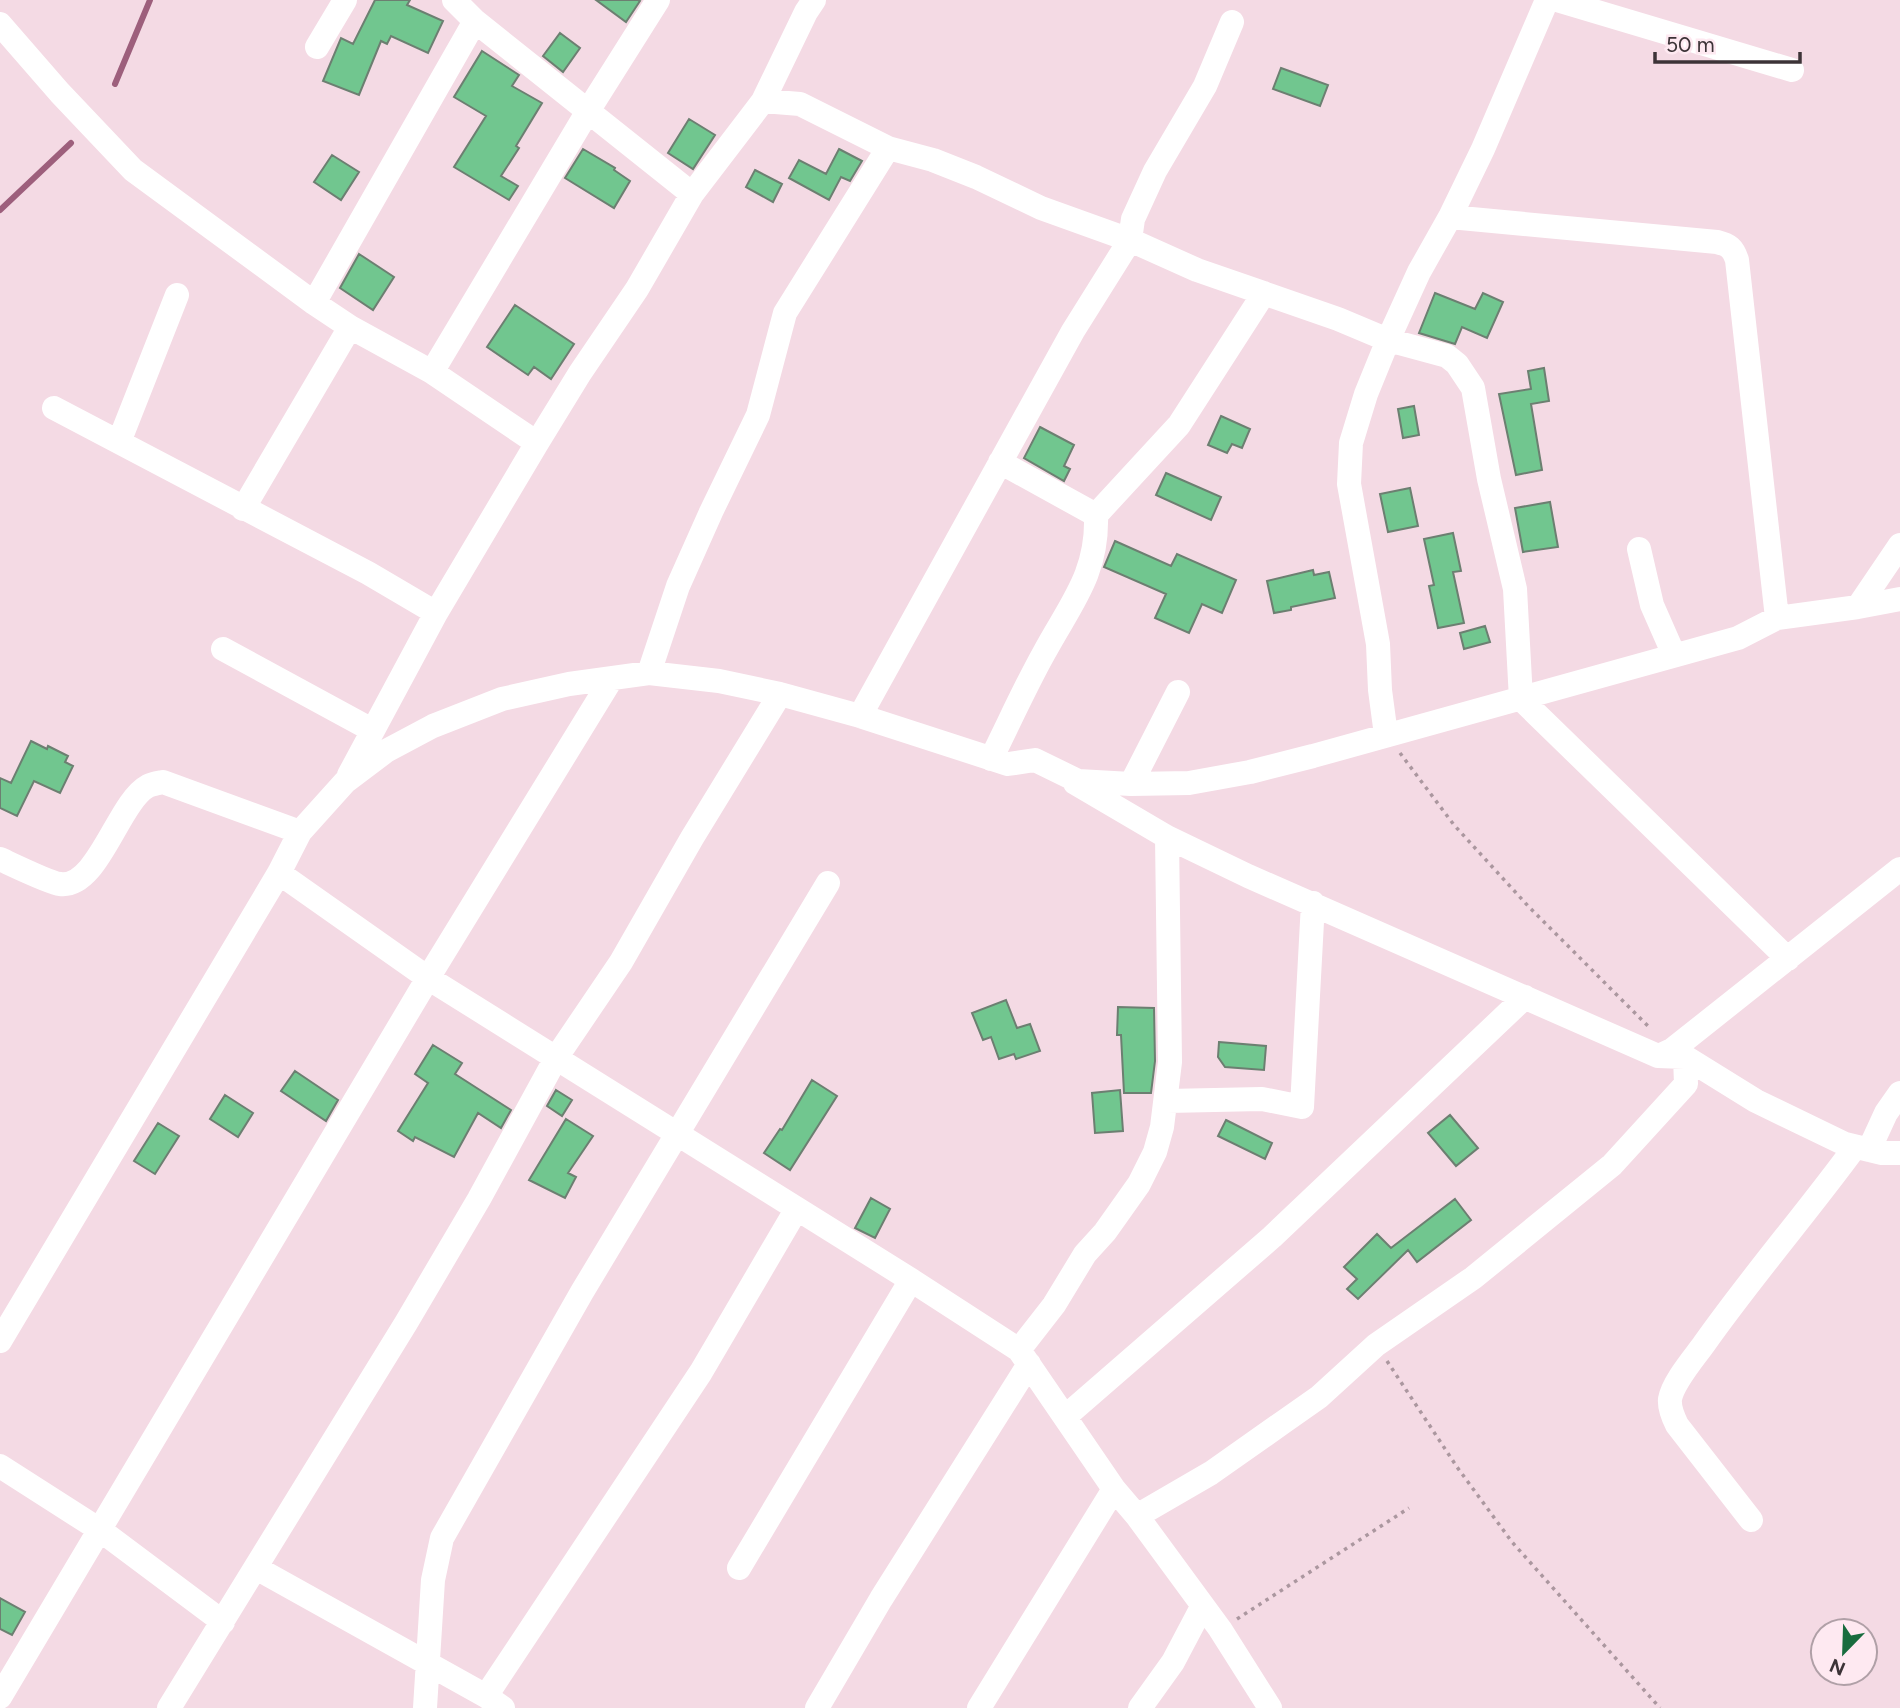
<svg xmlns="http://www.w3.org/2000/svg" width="1900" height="1708" font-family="Figtree,sans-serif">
<rect width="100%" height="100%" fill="#f4dae4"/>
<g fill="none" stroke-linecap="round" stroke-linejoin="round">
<!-- stream -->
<path stroke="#9d5f7c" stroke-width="6" d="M115,84l35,-84
M0,210l71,-67"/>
</g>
<!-- building -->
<path fill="#71c68f" stroke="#6c7f71" stroke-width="2" d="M375,0h35l-3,5 36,16 -15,32 -37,-17 -4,8 -6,-3 -22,54 -36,-14 18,-43 12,6z
M596,0h42l2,1 -14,21z
M560,33l20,15 -17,24 -20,-16z
M482,51l37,24 -7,11 30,17 -26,43 3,2 -18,28 17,10 -9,14 -55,-33 32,-51 -32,-19z
M1281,68l47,17 -8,21 -47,-17z
M689,119l26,16 -22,34 -25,-16z
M583,149l32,19 -1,2 16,11 -16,27 -49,-30z
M839,149l23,12 -12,20 -9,-4 -12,23 -40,-22 10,-18 27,14z
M332,155l27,17 -18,28 -27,-18z
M755,170l27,14 -9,18 -27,-15z
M359,254l35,23 -21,33 -33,-22z
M1435,293l40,16 8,-16 20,9 -16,36 -25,-11 -7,17 -36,-11z
M515,305l59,39 -23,35 -17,-12 -6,8 -41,-28z
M1544,368l5,33 -18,3 11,66 -26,5 -17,-81 32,-5 -3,-18z
M1414,406l5,29 -16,3 -5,-29z
M1221,416l29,13 -8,19 -10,-4 -5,9 -19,-8z
M1040,427l34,18 -10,21 6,3 -6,12 -40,-23z
M1166,473l55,24 -10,23 -55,-25z
M1410,488l8,38 -30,6 -8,-38z
M1550,502l8,45 -35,5 -8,-44z
M1453,533l8,38 -8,1 11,51 -26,5 -9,-42 5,-1 -10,-46z
M1115,541l56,25 6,-12 59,26 -14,33 -20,-9 -13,29 -34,-15 11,-24 -62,-27z
M1313,570l1,5 15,-3 6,26 -44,9v3l-17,3 -7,-32z
M1485,626l5,16 -26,7 -4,-16z
M31,741l16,8 1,-3 20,10 -3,6 8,4 -13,27 -26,-12 -17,35 -17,-8v-30l11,5z
M1006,1000l11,28 13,-4 10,27 -24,8 -2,-5 -15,5 -8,-22 -8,3 -11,-27z
M1118,1007l36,1 1,53 -4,32h-27l-3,-58h-4z
M1219,1042l47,4 -2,24 -39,-3 -7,-10z
M433,1045l29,18 -7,11 56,36 -10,18 -23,-15 -24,44 -39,-20 -2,4 -15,-10 30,-48 -13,-9z
M295,1071l43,29 -12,21 -45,-30z
M812,1080l25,16 -47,74 -26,-17 16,-24 2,1z
M556,1090l16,10 -10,16 -15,-10z
M1120,1090l3,41 -28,2 -3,-40z
M225,1095l28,18 -15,24 -28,-18z
M1450,1115l28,33 -22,18 -28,-33z
M566,1119l27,17 -25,37 8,4 -11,21 -36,-18z
M1226,1120l46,23 -7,16 -47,-23z
M158,1123l21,13 -24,38 -21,-13z
M871,1198l19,11 -15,29 -20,-10z
M1455,1199l16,21 -54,42 -9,-12 -50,49 -11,-10 10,-10 -13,-12 33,-33 14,14z
M0,1598l25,14 -13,23 -12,-6z"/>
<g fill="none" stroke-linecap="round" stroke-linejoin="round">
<!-- path -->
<path stroke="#ab979f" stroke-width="3.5" stroke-dasharray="3.5 5" stroke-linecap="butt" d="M1400,753l54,72 75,82 119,119
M1387,1361l70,106 55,75 148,166
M1237,1619l172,-111"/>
<!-- minor -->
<path stroke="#fff" stroke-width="24" d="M454,0l21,21
M1557,0l235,70
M0,24l60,69 73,77 181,133 36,24 82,45 105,71
M317,47l28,-47
M763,101l37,3 88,44 45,12 43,17 65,31 89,32 67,30 141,49 50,21 59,16 10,8 16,24 16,91 26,110 6,110 267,260
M1450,217l267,25c12,3 16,6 20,18l40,358
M314,303l161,-282 217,173
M432,372l156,-261 70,-111
M54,408l314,165 68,40
M119,442l58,-147
M1000,462l96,53
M243,509l107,-182
M1639,549l13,56 22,50
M1858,607l42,-62
M223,649l149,81
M649,673l29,-87 33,-74 47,-97 27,-102 103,-165
M860,716l213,-385 57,-91 3,-21 22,-48 50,-85 27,-64
M1386,735l-6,-45 -2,-46 -29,-160 2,-41 15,-49 22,-54 31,-68 31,-55 33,-68 64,-149
M991,759c18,-36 34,-72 53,-106 27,-50 54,-79 52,-138l83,-90 85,-132
M349,775l87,-162 101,-170 43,-70 57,-84 55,-95 71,-93 43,-89 8,-12
M1075,783l92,54 81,39 410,180 27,1 71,44 89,43 37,9h18
M1131,784l47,-92
M0,859c11,5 50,24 60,25 38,5 58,-82 88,-98 4,-2 10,-3 15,-4l137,50
M279,873l149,105 483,302 108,70 95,139 23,27 83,113 50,79
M1659,1056l13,-6 228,-181
M1167,1101l95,-2 40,8 11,-204
M1869,1150l17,-37 14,-20
M0,1341l279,-468 21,-41 45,-50 41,-31 47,-25 69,-27 67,-15 80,-11 70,8 61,13 80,22 148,48 27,-4 43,21 53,3 58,-1 61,-11 63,-16 425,-118 39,-20 81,-11 42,-8
M1019,1350l35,-45 31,-51 20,-22 34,-48 16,-32 7,-25 8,-65 -3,-225
M1066,1416l206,-179 253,-240
M0,1466l100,64 123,92
M1137,1516l74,-43 71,-50 37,-26 57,-52 97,-67 139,-113 74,-81 -1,-27
M1751,1520l-74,-95c-4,-8 -8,-17 -7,-26 3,-17 24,-41 34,-55 48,-68 102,-130 151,-197
M256,1568l230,128 17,12
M739,1568l172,-288
M486,1696l215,-324 95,-162
M0,1697l428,-719 184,-300
M169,1708l237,-385 73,-124 77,-141 65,-96 71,-124 88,-144
M425,1708l8,-128 9,-42 140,-246 246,-409
M817,1708l64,-109 148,-235
M979,1708l135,-219
M1140,1708l33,-46 29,-55"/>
</g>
<!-- north arrow -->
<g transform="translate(1844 1652) rotate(203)"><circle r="33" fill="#fee9f1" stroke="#b0a0a7" stroke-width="2"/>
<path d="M0-5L12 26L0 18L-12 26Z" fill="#186c3e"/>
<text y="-10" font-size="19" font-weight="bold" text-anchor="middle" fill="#3c3337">N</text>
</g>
<!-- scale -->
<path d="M1655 52v10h145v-10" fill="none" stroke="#3c3337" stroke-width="3.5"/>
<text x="1666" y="52" font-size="21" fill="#3c3337" stroke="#fee9f1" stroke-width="5" paint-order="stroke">50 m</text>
</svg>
